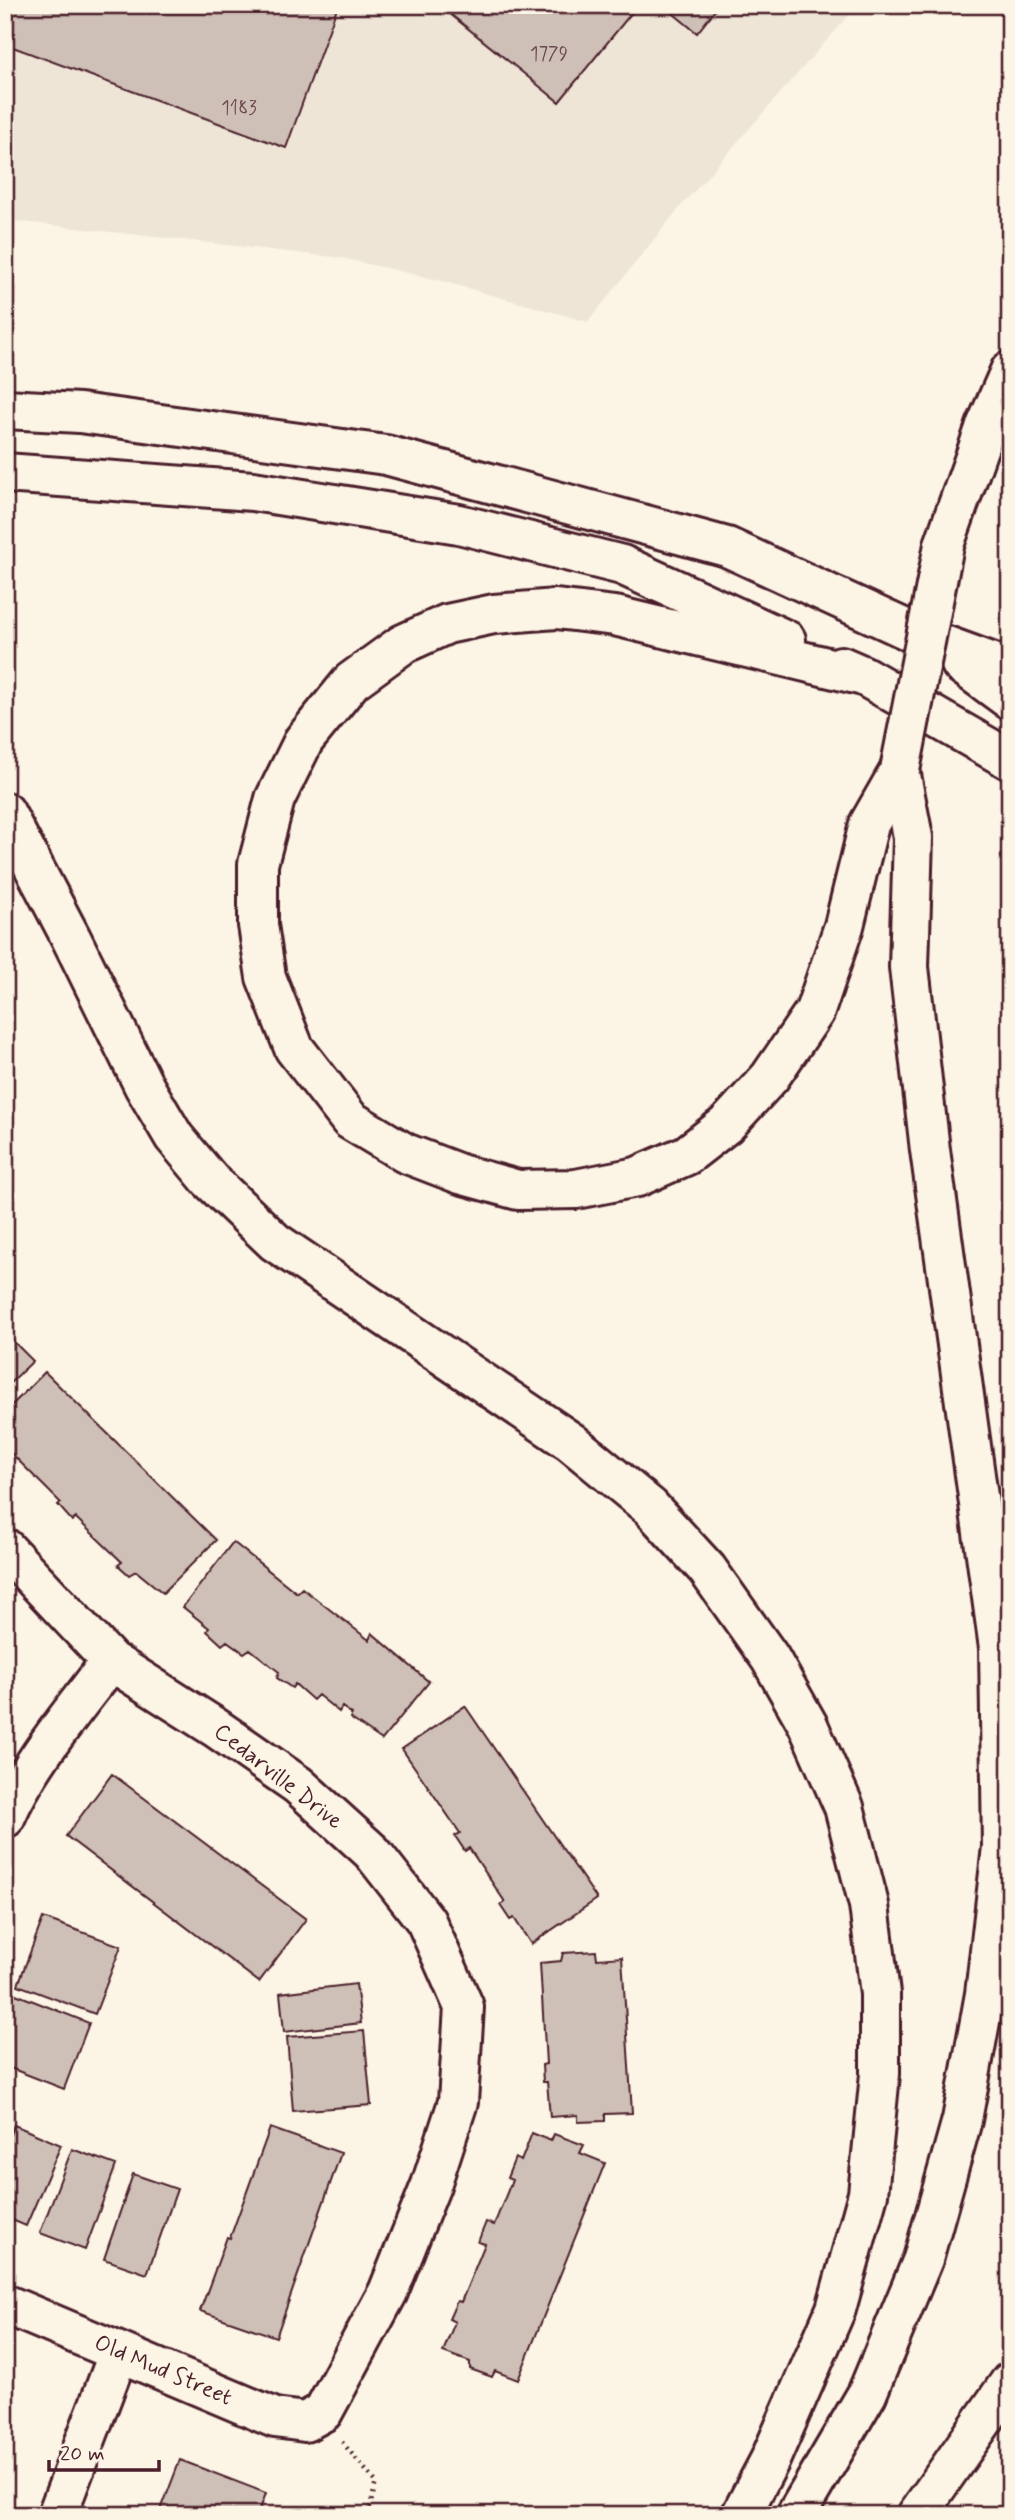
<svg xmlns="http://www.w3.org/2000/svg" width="1015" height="2520" font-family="Mynerve,sans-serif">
<rect width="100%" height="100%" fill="#fcf5e5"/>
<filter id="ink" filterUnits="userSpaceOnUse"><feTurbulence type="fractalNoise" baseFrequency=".0143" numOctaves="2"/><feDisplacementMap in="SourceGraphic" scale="14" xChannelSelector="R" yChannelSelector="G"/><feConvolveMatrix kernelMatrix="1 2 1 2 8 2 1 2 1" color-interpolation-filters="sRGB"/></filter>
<g filter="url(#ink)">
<!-- built -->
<path fill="#eee5d7" d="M5,5h853l-182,207 -88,110 -150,-42 -97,-22 -336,-38z"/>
<!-- building -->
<path fill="#cfc0b7" stroke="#4a1f2b" stroke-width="2" d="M5,5h333l-52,143 -273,-101 -8,21z
M439,5h199l-79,97z
M663,5h56l-22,28z
M5,1333l28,28 -28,27z
M45,1372l171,168 -53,53 -27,-22 -7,4 -11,-10 4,-3 -46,-44 -4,3 -14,-16 3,-2 -56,-56v-35z
M233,1542l64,51 5,-5 67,52 3,-7 57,49 -47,58 -32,-22 2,-4 -10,-7 -3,5 -21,-17 -5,5 -18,-16 -3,4 -15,-10 2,-6 -29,-23 -6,4 -17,-12 -5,4 -15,-14 2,-3 -26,-21z
M5,1672l10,7 -10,12z
M465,1706l132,193 -66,45 -17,-26 -4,2 -10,-15 5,-3 -36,-54 -4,3 -10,-15 5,-3 -58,-84z
M112,1774l194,145 -47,63 -193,-146z
M43,1918l78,28 -26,68 -77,-29z
M596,1951l1,8 25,-2 10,156 -27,1v7l-27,1v-7l-28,2 -3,-35h-4l-1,-17 4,-1 -6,-101 21,-2 2,-8z
M356,1984l5,39 -77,9 -4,-39z
M13,1993l76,30 -25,66 -59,-23v-52z
M364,2031l7,74 -78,6 -6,-74z
M14,2125l47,20 -35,81 -21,-9v-71z
M270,2128l71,25 -65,184 -76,-26 27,-74 3,1z
M532,2133l19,8 3,-7 30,11 -4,8 25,10 -87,217 -23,-9 -3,6 -22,-8v-7l-27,-10 12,-30 -6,-3 8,-18 4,1 24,-58 -7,-2 8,-20 8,3 18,-45 -5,-2 8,-20 6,3z
M72,2149l44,16 -31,85 -45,-17z
M133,2174l44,15 -30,85 -43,-15z
M5,2407l3,1 -2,6 6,6 -7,16z
M180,2460l86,33 -8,22h-99z"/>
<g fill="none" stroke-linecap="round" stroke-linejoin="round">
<defs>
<path id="minor" d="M5,1548l106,113 105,67 82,57 74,67 54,69 38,86 -6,95 -27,83 -43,107 -65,120 -18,10 -30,-4 -270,-114
M5,1818c23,-54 70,-109 106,-157
M57,2515l62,-163"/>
<path id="highway" d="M5,409l75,4 306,42 341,92 198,91 85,31
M5,473l248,18 206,33 163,41 164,75
M944,545l42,-119 24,-55
M961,664l49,36
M841,666l23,10 146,84
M864,676l-249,-60 -59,-7 -62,5 -47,10 -44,20 -51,37 -48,59 -29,59 -17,65v61l8,52 28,71 56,72 55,33 55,21 58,16 58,-1 61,-12 50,-22 40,-31 43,-47 45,-66 29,-85 25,-102 31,-54
M5,812l66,126 73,148 30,51 36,43 65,62 296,200 79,65 57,62 63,89 38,67 36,82 25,98 11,89v80l-12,120 -32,115 -66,151 -29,55
M796,2515l71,-121 56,-135 39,-139 23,-126 17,-147 -3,-199 -69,-498 -21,-183 4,-130 -13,-67
M917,2515l93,-133"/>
</defs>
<!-- minor casing -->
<use href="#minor" stroke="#4a1f2b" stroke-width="44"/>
<!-- highway casing -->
<use href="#highway" stroke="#4a1f2b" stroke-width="44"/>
<!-- path -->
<path stroke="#4a1f2b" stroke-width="4.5" stroke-dasharray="2 5" stroke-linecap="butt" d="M342,2442l34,40 -8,33"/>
<!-- minor -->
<use href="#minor" stroke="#fcf5e5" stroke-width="38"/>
<!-- highway -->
<use href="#highway" stroke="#fcf5e5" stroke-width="38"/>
<defs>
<path id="highway-bridge" d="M900,770l44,-225"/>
</defs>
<!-- highway-bridge casing -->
<use href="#highway-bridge" stroke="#4a1f2b" stroke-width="44" stroke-linecap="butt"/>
<!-- highway-bridge -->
<use href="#highway-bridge" stroke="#fcf5e5" stroke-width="38"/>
</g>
</g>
<g text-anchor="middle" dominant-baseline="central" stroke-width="7" stroke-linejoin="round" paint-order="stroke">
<!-- number labels -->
<g font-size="19" fill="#6b474e">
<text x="549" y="54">1779</text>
<text x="239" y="108">1183</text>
</g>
<!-- street labels -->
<g font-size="23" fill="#4a1f2b" stroke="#fcf5e5">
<text transform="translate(278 1777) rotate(38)">Cedarville Drive</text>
<text transform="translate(163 2371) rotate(23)">Old Mud Street</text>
</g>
</g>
<!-- margin -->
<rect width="1015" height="2520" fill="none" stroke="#fcf5e5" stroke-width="28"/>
<rect x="14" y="14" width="987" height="2492" fill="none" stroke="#4a1f2b" stroke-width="2.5" filter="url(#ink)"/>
<!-- scale -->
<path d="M49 2460v10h110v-10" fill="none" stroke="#4a1f2b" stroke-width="3.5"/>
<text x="60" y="2460" font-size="21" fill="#4a1f2b" stroke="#fcf5e5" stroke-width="5" paint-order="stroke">20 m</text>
</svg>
